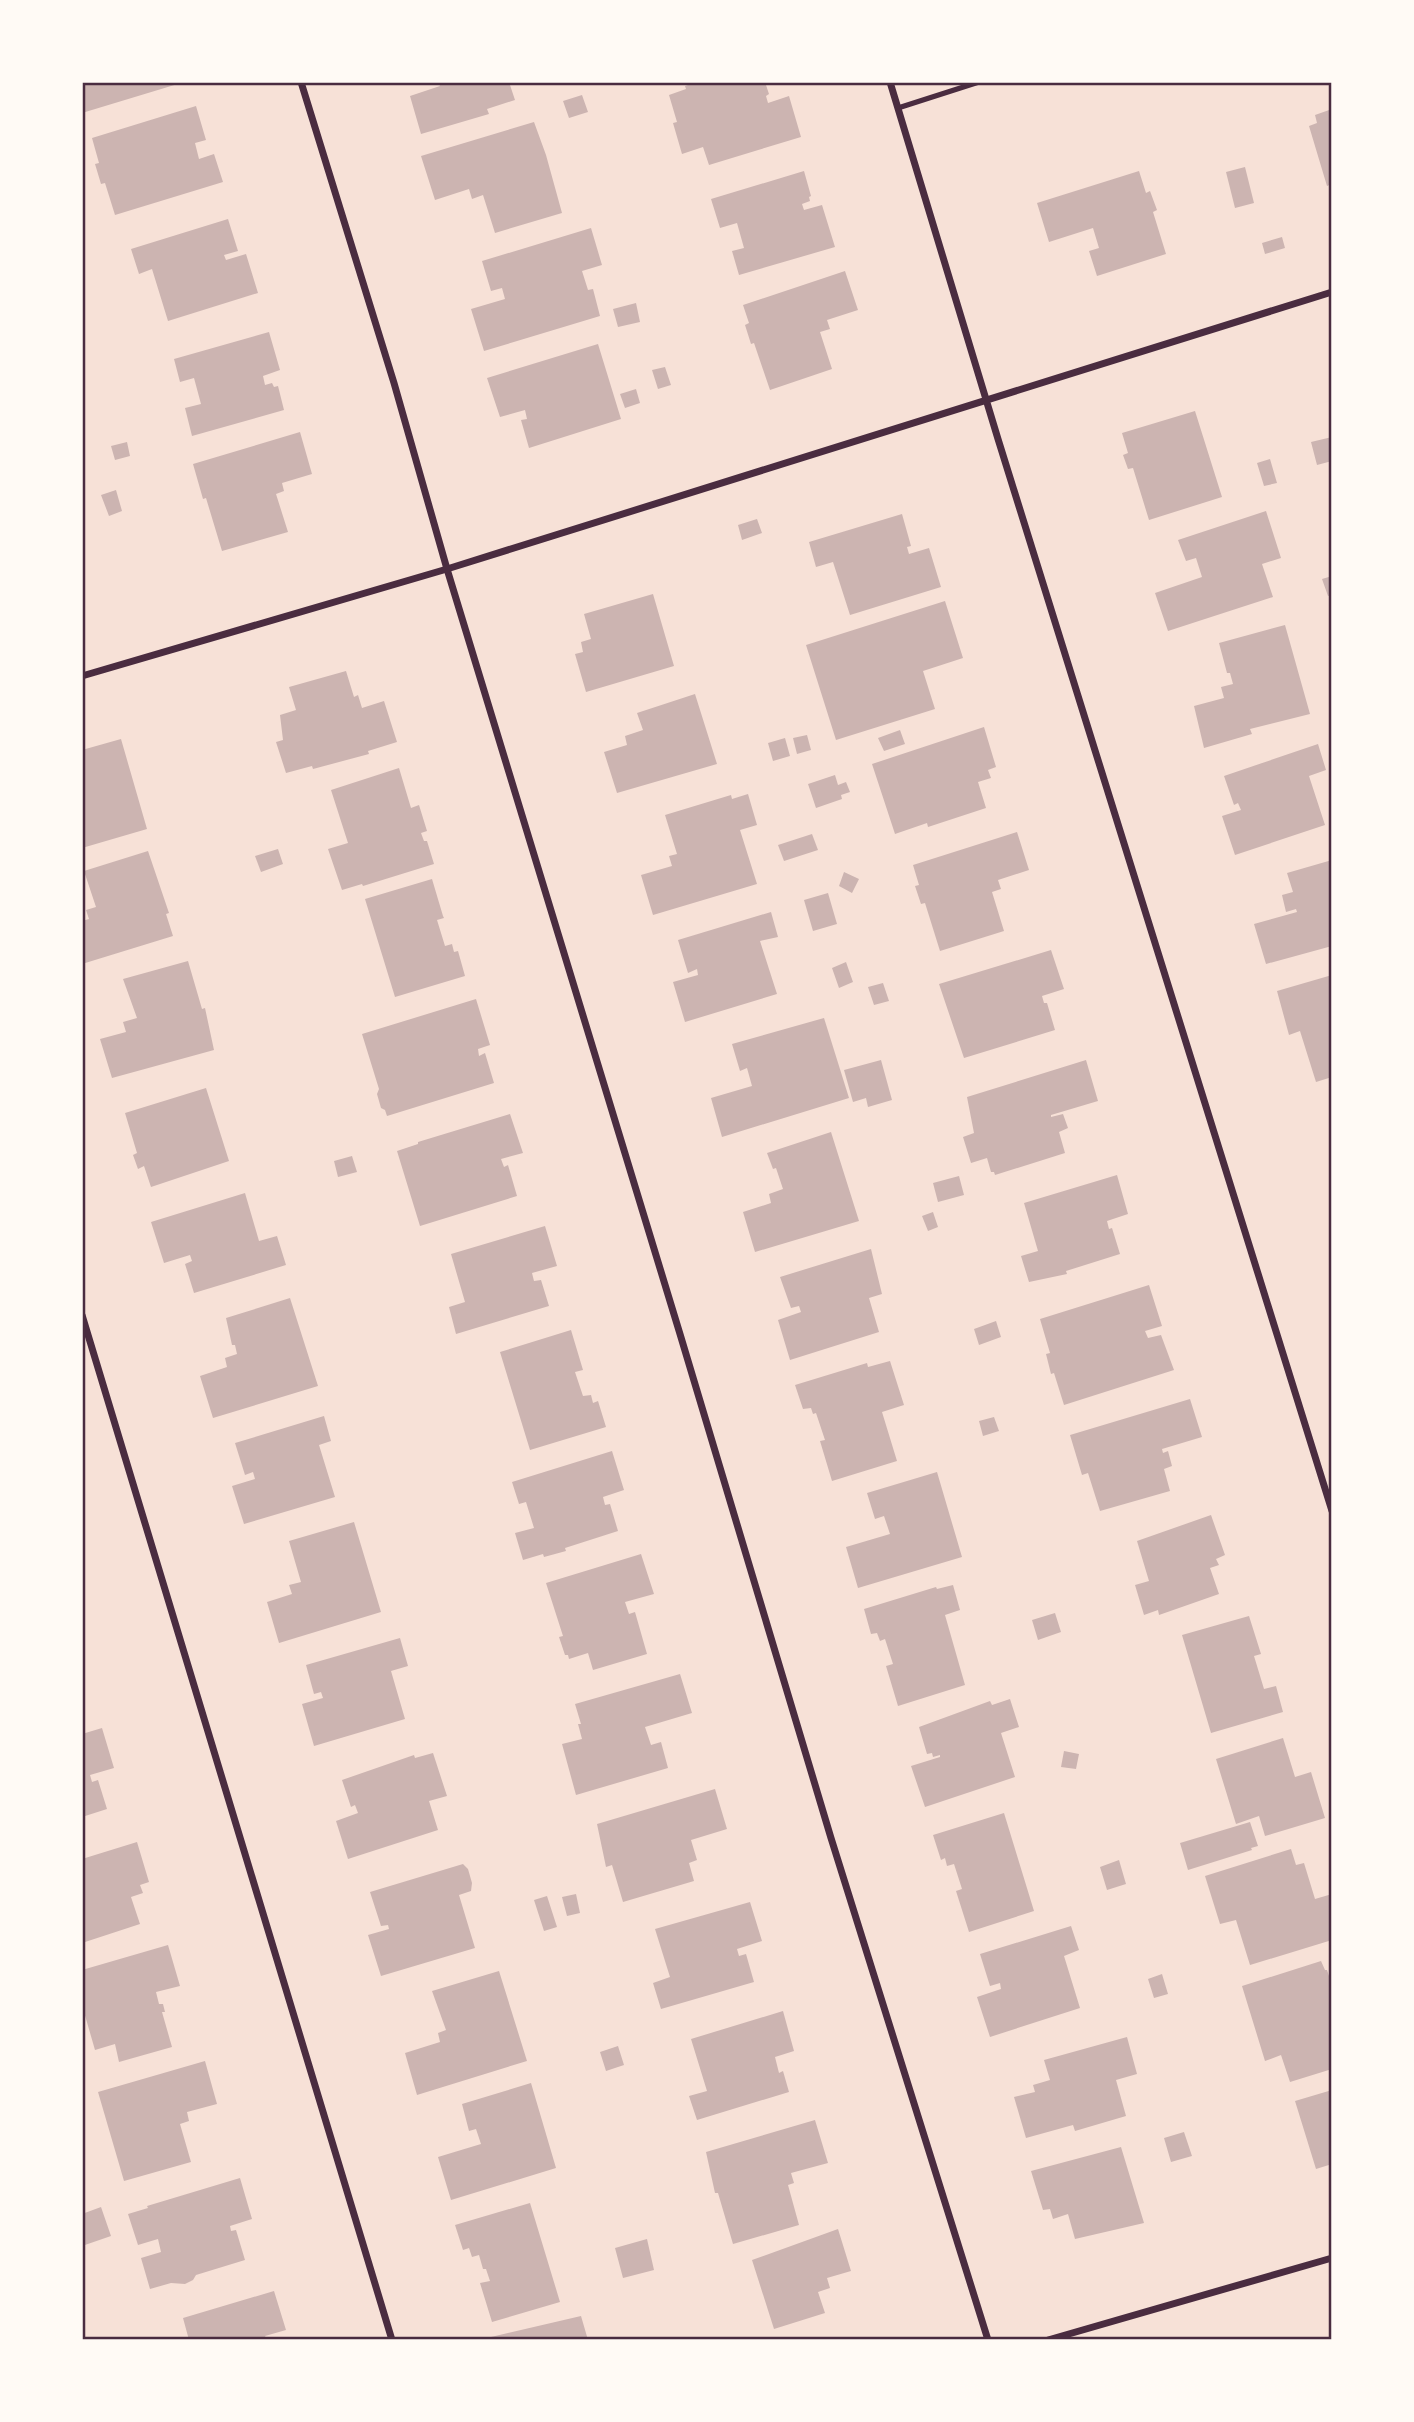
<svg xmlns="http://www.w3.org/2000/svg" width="1414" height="2422" font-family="'Archivo Narrow',sans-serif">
<rect width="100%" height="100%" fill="#f7e1d7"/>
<!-- building -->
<path fill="#ccb4b1" d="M82,82h99v1l-99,30z
M438,82h71l6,18 -28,9 2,5 -68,20 -11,-38 30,-10z
M697,82h68l4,12 -3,2 2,7 21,-7 12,41 -92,28 -6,-18 -21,7 -9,-31 4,-1 -8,-27 17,-6 -1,-3z
M582,95l6,17 -19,6 -6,-17z
M196,106l10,34 -11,3 4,16 15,-5 9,28 -108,33 -10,-32 -4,1 -6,-20 4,-1 -7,-25z
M1332,109v75l-5,2 -18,-60 8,-3 -2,-8z
M534,122l12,33 16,58 -67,20 -12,-38 -11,4 -3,-10 -34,11 -14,-44z
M1245,167l9,36 -19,5 -9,-36z
M804,171l7,25 -2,1 1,4 -8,3 2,6 18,-5 13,42 -96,28 -7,-24 12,-3 -7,-25 -17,5 -9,-29z
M1139,171l7,22 4,-2 7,19 -4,2 13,42 -69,22 -8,-25 10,-3 -6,-20 -44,14 -12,-39z
M228,219l10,32 -14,4 2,5 20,-6 12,39 -90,28 -16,-52 -13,5 -8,-25z
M591,228l11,37 -20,6 6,19 5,-1 7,27 -116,35 -13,-42 34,-10 -3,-11 -11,3 -9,-30z
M1282,237l3,11 -20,6 -3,-11z
M845,271l13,39 -31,10 3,9 -10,3 12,37 -62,21 -16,-47 -3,1 -6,-19 4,-2 -6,-18z
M636,303l4,19 -22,5 -5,-18z
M269,332l11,38 -17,6 2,9 7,-2 2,4 4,-1 6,24 -92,26 -7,-28 16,-4 -7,-26 -14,4 -6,-23z
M598,344l23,75 -92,29 -8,-28 6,-1 -2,-9 -25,7 -13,-39z
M665,367l6,18 -13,4 -6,-19z
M636,389l4,14 -15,5 -5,-14z
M1195,411l27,86 -73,23 -16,-52 -5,1 -5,-14 5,-2 -6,-20z
M300,432l12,42 -30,9 2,8 -8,3 12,38 -66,19 -16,-53 -3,1 -10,-35z
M1332,437v24l-15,4 -6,-23z
M127,442l3,14 -15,4 -4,-14z
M1270,459l7,24 -13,3 -7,-23z
M116,490l6,21 -13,5 -8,-21z
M1266,511l15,47 -19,6 11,33 -105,34 -13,-38 47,-16 -6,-19 -10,3 -8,-21z
M902,514l9,32 -4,1 2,7 20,-6 12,39 -91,28 -17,-53 -17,5 -7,-25z
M757,519l5,14 -20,7 -4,-15z
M1332,576v19l-4,1 -6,-17z
M653,594l21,72 -88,26 -11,-38 8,-2 -2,-10 10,-3 -7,-25z
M945,601l18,57 -40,13 12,38 -99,31 -30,-95z
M1285,625l25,89 -60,15 2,5 -48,14 -10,-42 30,-8 -3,-11 12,-3 -3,-11h-3l-8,-30z
M346,671l8,26 4,-2 4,13 22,-7 13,41 -29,9 1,3 -56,15 -1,-3 -26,7 -10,-31 7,-2 -3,-25 16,-5 -7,-23z
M695,694l22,70 -100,29 -13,-41 23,-7 -2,-9 18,-6 -6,-17z
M984,727l12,40 -8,3 3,8 -13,4 8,26 -58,19 -1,-4 -32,11 -23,-70z
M900,730l5,14 -21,7 -6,-13z
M807,735l4,15 -14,4 -4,-16z
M785,738l5,18 -17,5 -5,-18z
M121,739l26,90 -65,19v-98z
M1318,744l8,26 -17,6 16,49 -90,30 -13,-39 19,-6 -3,-7 -4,2 -10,-29z
M399,768l12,40 8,-3 8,26 -6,2 3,8h3l7,23 -71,22 -1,-2 -20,6 -14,-41 20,-6 -17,-53z
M835,775l3,10 8,-3 4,10 -9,3 1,4 -26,9 -8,-24z
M748,794l9,31 -17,5 17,54 -104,31 -12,-40 31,-9 -3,-10 8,-2 -12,-39 66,-20 1,4z
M1017,832l12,38 -31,10 3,9 -9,3 12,39 -64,20 -15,-48 -4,1 -6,-18 4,-1 -6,-20z
M812,834l6,16 -34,11 -6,-16z
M278,849l5,15 -22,8 -6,-16z
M148,851l21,62 -3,1 7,22 -91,28v-43l7,-2 -3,-9 10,-3 -12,-36z
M1332,860v86l-66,18 -12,-40 43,-12 -1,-3 -10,3 -4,-17 11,-3 -6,-19z
M844,872l15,7 -7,14 -13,-7z
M432,879l11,37 1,2 -7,2 8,26 7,-2 2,8 4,-1 7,25 -70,21 -30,-98z
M828,893l9,31 -24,7 -9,-31z
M771,912l7,25 -18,4 17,53 -92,28 -12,-40 25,-7 -1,-6 -9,4 -10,-33z
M1051,950l13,39 -22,7 2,7h3l8,27 -91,28 -25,-74z
M188,961l14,48 3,-1 9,42 -102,28 -12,-39 26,-7 -3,-10 14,-4 -14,-39z
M846,962l7,20 -14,6 -7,-20z
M1332,975v102l-16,5 -16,-51 -11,4 -12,-44z
M883,983l6,18 -15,4 -6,-18z
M476,999l14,46 -12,4 1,7 6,-3 9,30 -107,33 -2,-6 -4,-2 -4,-14 2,-5 -17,-55z
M824,1018l25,80 -127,39 -11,-39 41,-12 -5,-18 -7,3 -8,-27z
M881,1060l11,40 -24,7 -2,-9 -13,4 -9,-32z
M1086,1060l12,41 -47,14v2l12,-3 5,14 -9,4 6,21 -70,22 -1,-3h-3l-4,-14 -16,5 -8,-26 11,-4 -7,-36z
M206,1088l23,73 -78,26 -7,-21 -6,3 -5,-14 4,-2 -12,-40z
M510,1114l13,39 -22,6 3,8 4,-2 9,31 -97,30 -23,-75 21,-7v-2z
M831,1132l28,89 -104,31 -12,-40 28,-9 -2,-9 14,-5 -7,-21 -3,1 -6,-16z
M352,1156l5,16 -19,5 -4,-16z
M1117,1175l11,39 -21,7 2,8 3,-1 8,26 -54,17 1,3 -38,8 -8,-26 17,-5 -14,-48z
M959,1176l5,19 -26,7 -5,-19z
M245,1193l14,48 18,-5 9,29 -92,28 -9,-29 7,-3 -2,-6 -26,8 -13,-41z
M933,1212l5,15 -10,4 -6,-15z
M545,1226l12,40 -25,7 2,8 7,-1 8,26 -93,28 -7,-27 16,-5 -14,-48z
M871,1249l11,45 -13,4 10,34 -89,28 -12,-40 23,-8 -2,-6 -8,2 -11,-31z
M1149,1285l13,41 -17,5 3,7 13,-3 13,35 -110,35 -10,-32 -3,1 -5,-20 4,-1 -10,-34z
M290,1298l28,88 -105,32 -13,-42 27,-9 -2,-9 12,-4 -2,-9h-3l-6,-27z
M996,1321l5,16 -22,8 -5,-16z
M571,1330l12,40 -8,2 8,24 8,-1 2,8 5,-2 8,26 -76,23 -30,-98z
M890,1361l14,44 -22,7 15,49 -65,20 -12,-40 5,-1 -9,-27 -3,1 -2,-6 -8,1 -8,-24 72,-22 1,4z
M1190,1399l12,38 -40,12 1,4 5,-2 4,15 -8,3 6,22 -70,20 -12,-38 -6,2 -12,-40z
M324,1416l7,25 -12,4 16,52 -91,27 -12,-38 23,-7 -2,-7 -8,3 -10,-32z
M994,1417l5,14 -16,5 -4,-15z
M612,1451l12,39 -21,7 2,8 5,-1 8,27 -53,17 1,3 -22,6 -1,-3 -20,6 -8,-27 19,-5 -8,-26 -7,2 -7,-22z
M937,1472l25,85 -104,31 -12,-41 44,-13 -6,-18 -9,3 -8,-26z
M1211,1515l14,40 -9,4 3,6 -9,3 9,26 -60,21 -1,-5 -14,5 -9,-30 14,-4 -12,-40z
M354,1522l27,90 -102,31 -12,-41 25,-8 -3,-9 12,-3 -12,-41z
M641,1554l13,40 -29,8 4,12 6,-2 12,42 -54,16 -5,-17 -19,6 -1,-4h-3l-6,-18 4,-1 -17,-53z
M953,1585l7,25 -15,5 20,70 -67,21 -12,-40 7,-2 -8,-25 -5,2 -3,-8 -6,1 -7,-25 72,-22 1,2z
M1055,1613l6,19 -23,8 -6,-20z
M1249,1616l12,38 -7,2 10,33 12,-3 7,26 -72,21 -29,-98z
M400,1638l8,28 -17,5 14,48 -91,27 -12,-42 21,-6 -2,-6 -7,2 -8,-29z
M680,1674l12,39 -47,14 6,18 10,-3 7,26 -92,27 -14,-51 20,-5 -4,-15h3l-6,-20z
M1010,1699l9,28 -18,6 14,44 -90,30 -14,-41 29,-9v-2l-7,2 -1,-4 -5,1 -8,-27 71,-26 2,4z
M102,1728l12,40 -24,7 2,7 6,-2 9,29 -25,8v-83z
M1283,1738l12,39 16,-5 14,46 -60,18 -6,-20 -23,8 -20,-65z
M1064,1751l15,3 -3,15 -15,-2z
M433,1753l14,43 -18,5 9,29 -90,29 -12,-38 22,-8 -3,-8 -4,2 -9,-27 72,-25 1,3z
M715,1789l12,40 -36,11 6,20 -8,3 5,18 -71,21 -11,-37 -6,2 -9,-43z
M1004,1813l30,98 -65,21 -13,-41 6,-2 -8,-25 -7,2 -2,-8 -4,2 -8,-25z
M1250,1822l8,24 -7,2 1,2 -64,20 -8,-27z
M137,1842l12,40 -9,3 3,8 -12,4 9,27 -58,19v-84z
M1291,1849l5,16 8,-2 11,36 17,-5v46l-82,25 -14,-45 -16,4 -15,-48z
M1119,1860l7,24 -19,6 -7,-23z
M463,1864l5,5 4,14 -1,8 -12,4 16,53 -94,28 -13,-41 21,-6 -1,-4 -7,1 -11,-34z
M576,1894l4,19 -13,3 -5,-19z
M547,1896l10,31 -13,4 -10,-31z
M750,1902l12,39 -25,8 2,7 7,-2 8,28 -93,27 -8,-26 17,-6 -15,-48z
M1071,1926l8,24 -15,6 16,52 -90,29 -13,-40 24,-8 -1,-6 -10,3 -10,-32z
M168,1945l12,41 -24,6 3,12h4l2,8h-3l10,35 -53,15 -4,-18 -20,6 -13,-45v-35z
M1321,1961l4,9h2l5,15v84l-42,13 -9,-27 -16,6 -23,-75z
M499,1971l28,90 -110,34 -12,-42 35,-11 -2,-9 8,-3 -14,-39z
M1162,1974l6,20 -14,4 -6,-19z
M783,2011l11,40 -19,6 4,16 4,-2 6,21 -92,28 -8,-24 18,-5 -16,-52z
M1127,2037l10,37 -21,6 10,36 -51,15 -2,-6 -47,13 -12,-41 21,-5 -2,-7 17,-5 -6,-20z
M618,2046l6,19 -18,6 -6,-19z
M205,2061l12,43 -30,8 2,9 -9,3 11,38 -67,19 -26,-89z
M531,2083l25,85 -105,32 -13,-43 43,-13 -5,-15 -7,2 -7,-27z
M1332,2090v74l-16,5 -21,-68z
M815,2120l13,43 -37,10 3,10 -6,2 11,40 -66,19 -15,-51h-3l-9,-41z
M1184,2132l8,24 -21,6 -7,-24z
M1121,2147l23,76 -69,16 -7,-25 -15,5 -3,-10 -7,1 -12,-39z
M240,2178l12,41 -22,7 1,5 5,-1 9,30 -49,15 -3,5 -8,4 -14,-1 -21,6 -9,-31 20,-6 -3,-13 -20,6 -10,-31 20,-6 -1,-2z
M530,2203l30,99 -68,20 -12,-39 10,-2 -4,-12h-3l-4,-14 -7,2 -3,-9 -6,2 -8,-25z
M101,2207l10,29 -29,10v-32z
M838,2229l13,42 -24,7 3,10 -12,4 7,21 -51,16 -22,-69z
M647,2239l7,31 -31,8 -8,-30z
M274,2291l12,39 -21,6 2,4h-78l-6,-22z
M581,2316l7,24h-96l-1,-3z"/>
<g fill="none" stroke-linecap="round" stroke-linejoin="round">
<!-- service -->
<path stroke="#4a2c40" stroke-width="5" d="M898,108l81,-26"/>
<!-- minor -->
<path stroke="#4a2c40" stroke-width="7" d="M301,82l93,301 53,186 233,765 151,504 157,502
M890,82l108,357 334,1072
M82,676l365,-107 885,-277
M82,1315l310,1025
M1048,2340l284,-82"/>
</g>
<!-- border -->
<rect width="1414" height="2422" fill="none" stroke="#fffaf5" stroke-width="168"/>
<rect x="84" y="84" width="1246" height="2254" fill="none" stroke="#4a2c40" stroke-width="2.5"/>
</svg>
